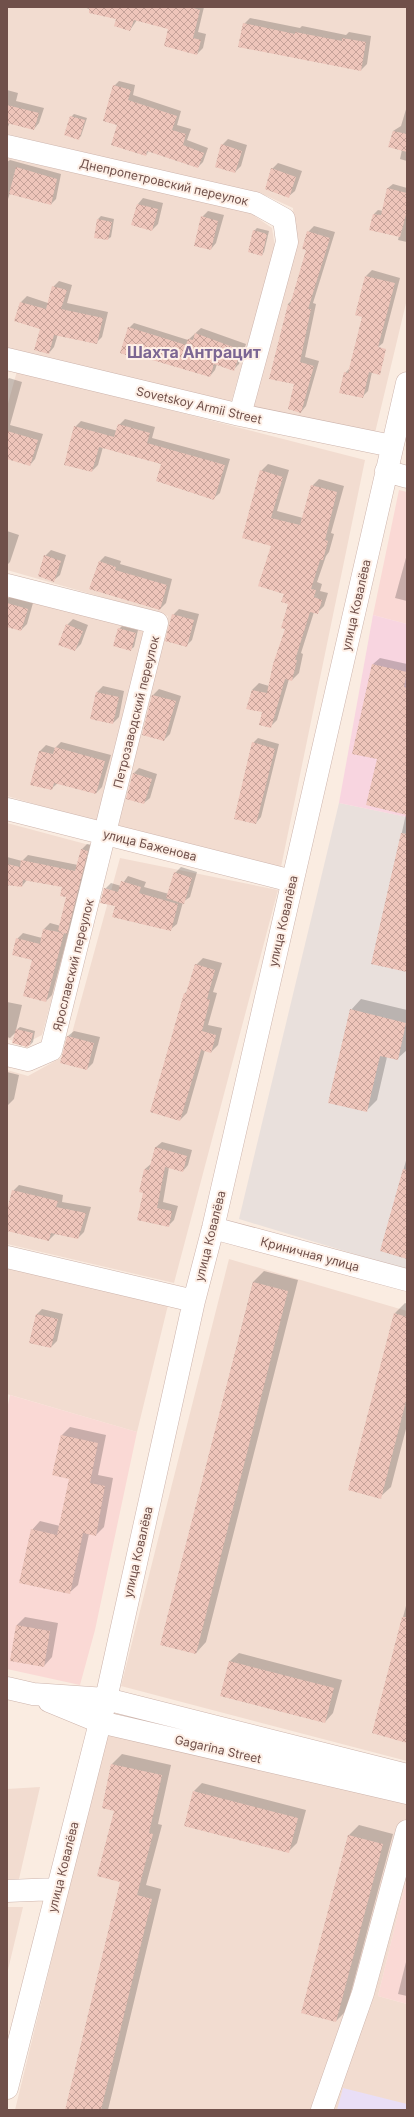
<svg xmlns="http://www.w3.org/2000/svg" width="414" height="2117" font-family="Inter,sans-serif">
<defs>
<pattern id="building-cross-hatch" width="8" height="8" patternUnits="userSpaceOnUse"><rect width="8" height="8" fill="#eec5ba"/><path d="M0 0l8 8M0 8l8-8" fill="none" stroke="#c5a299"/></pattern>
</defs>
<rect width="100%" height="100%" fill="#faece1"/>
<!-- residential -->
<path fill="#f2dcd0" d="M7,7h400v292l-33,138 -125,-31 46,-170 -2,-28 -26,-12 -260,-62z
M7,158l242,54 23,16 3,19 -44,156 -224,-53z
M17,371l348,89 -84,407 -168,-40 55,-211 -161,-46v-163z
M7,593l141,36 -51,193 -90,-26z
M7,823l86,23 -51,189 -18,9 -17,-5z
M120,858l158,32 -104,393 -167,-39v-174l21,6 38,-21z
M229,1259l178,52v450l-286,-75z
M7,1268l161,37 -31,127 -130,-38z
M108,1728l299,75v74l-29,119 29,8v106h-392z
M40,1787l-21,92h-12v-90z
M7,1907h16l-16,67z"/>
<!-- commercial -->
<path fill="#fad9d5" d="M399,490l8,2v132l-34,-9z
M10,1395l127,37 -42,198 -15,55 -73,-16v-259z
M407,1877v127l-29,-8z"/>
<!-- industrial -->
<path fill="#e9e0dc" d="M339,803l68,14v453l-168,-51z"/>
<!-- education -->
<path fill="#e9def6" d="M343,2088l64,16v6h-70z"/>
<!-- medical -->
<path fill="#f8d5e0" d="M373,615l34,9v193l-68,-14z"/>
<!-- shadow -->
<path fill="#0003" d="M84,7h120l-6,25 8,2 -3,14 -6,6 -27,-26 -33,-8 -7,10 -13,-12 -28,-7v-2z
M250,18l50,10 2,-2 44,9 3,-3 22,4 -4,28 -6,6 -117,-46z
M119,81l16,4 -2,10 48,16 -4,14 14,4 -4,11 21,8 -5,14 -5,5 -49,-16 -3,4 -28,-30 -4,-39z
M7,90l11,3 -2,8 28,7 -5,15 -5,6 -24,-7 -3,7z
M407,106v55l-7,-2 2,-9 -12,-4 3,-15 8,-5z
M74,114l13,4 -6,18 -2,2 -8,-21z
M228,139l19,6 -6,21 -6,6 -13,-27z
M10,160l51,14 -5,25 -5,5 -41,-11 -3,9v-40z
M278,163l24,8 -7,20 -6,5 -17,-27z
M393,184l14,4v54l-9,-2 1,-4 -25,-22 4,-4 5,1 5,-23z
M143,198l20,5 -5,21 -6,6 -14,-26z
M208,211l16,4 -8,28 -5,6 -9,-32z
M101,216l13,3 -3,18 -3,2 -13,-2 3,-18z
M314,226l21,6 -22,71 3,1 -11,53 14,4 -13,45 -5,6 -6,-28 -7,-80 4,-4 15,-50 1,-18z
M257,228l12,3 -5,21 -2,3 -8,-24z
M372,270l28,8 -17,65 -6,5 -9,43 -6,6 -17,-24 6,-6 13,-51 -8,-2 10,-38z
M59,281l13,4 -5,18 41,9 -6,25 -6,6 -38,-9 -4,13 -5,6 -8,-25 -25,-7 5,-19 6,-6 21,7 5,-16z
M134,323l54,17 13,-12 45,16 -7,20 -5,5 -17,-5 -2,6 -5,6 -66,-20 -3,3 -12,-31z
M9,378l13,4 -12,43 33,9 -8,25 -5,6 -23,-7v-78z
M125,419l30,8 -3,11 78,21 -10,34 -6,5 -52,-35 -59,-16 -5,18 -6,6 -17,-44 6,-6 37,10 1,-6z
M268,464l21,6 -12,41 26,7 9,-32 7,-7 25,7 -13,47 3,1 -5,18 -3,4 -9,26 5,2 -2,7 8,2 -4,13 -7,7 -3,-1 -13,41 2,1 -4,19 -7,7 -3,-1 -12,41 -7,7 -7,-16 -16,-3 5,-18 7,-7 10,3 17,-58 4,-24 -5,-11 -13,-48 -11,-74z
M7,531l12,4 -9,27 -3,3z
M51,550l15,5 -6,20 -6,5 -9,-24z
M407,554v47l-12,-3z
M105,556l16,5 -1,3 52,15 -6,24 -6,6 -61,-47z
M10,597l23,6 -6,21 -6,6 -14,-4v-27z
M179,609l20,5 -7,26 -6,6 -13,-31z
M73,619l15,6 -7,19 -6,6 -8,-25z
M122,626l16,4 -4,17 -3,2 -12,-20z
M380,658l27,6v307l-34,-8 33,-149 -28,-55 -5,-95z
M103,686l21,5 -5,26 -6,6 -22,-5 6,-26z
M159,689l22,7 -11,38 -6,6 -21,-6 10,-39z
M258,738l21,6 -18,73 -5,6 -3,-80z
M61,742l50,13 -9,32 -6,6 -38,-10 -7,6 -19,-5 8,-33 6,-6 9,3z
M139,768l18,6 -7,24 -6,5 -11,-29z
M87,844l6,1 -21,82 -3,4 -17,64 -6,6 -12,-42 -17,-20 6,-6 19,5 2,-9 6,-6 11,3 6,-30 -4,-10 -36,-6 -5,6 -12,-2 -3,3v-30l15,4 6,-6 50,10 4,-16z
M181,867l16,5 -7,25 -7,5 -6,22 -6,5 -55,-23 -11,-17 6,-6 10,3 7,-10 18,6 -2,5 25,7 6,-21z
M203,958l19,5 -9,29 4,1 -9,32 14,3 -4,17 -7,7 -6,-2 -18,63 -7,7 5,-127 4,-3 7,-25z
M361,999l46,11v40l-10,9 -10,-2 -10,43 -11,11 -15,-101z
M7,1002l15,3 -6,25 4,-3 15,4 -2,11 -3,3 -14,-13 -6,6 -3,-1z
M74,1031l26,6 -7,26 -6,6 -19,-33z
M7,1072l12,3 -5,24 -6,6z
M162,1142l30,8 -4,15 -5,6 -14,-4 -6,35 15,4 -4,14 -6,6 -23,-34 -5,-1 5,-22 7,-6 4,-16z
M407,1157v101l-26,-7z
M19,1185l44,10 -1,7 29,5 -7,25 -6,6 -23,-4 -6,6 -42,-10v-25l2,1 4,-15z
M264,1271l34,9 -92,362 -10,11 -34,-9 91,-362z
M405,1303l2,1v121l-16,62 -11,10 14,-183z
M42,1309l21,5 -6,27 -6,6 -15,-32z
M70,1427l36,8 -8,40 15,3 -9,49 -8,8 -7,-1 -11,51 -9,8 -37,-63 8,-9 20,5 10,-48 -17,-4 9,-39z
M407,1602v138l-34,-8z
M25,1617l33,6 -6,34 -8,9 -33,-6 6,-35z
M239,1653l103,27 -9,33 -8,9 -104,-27 9,-34z
M122,1754l49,11 -13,59 4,1 -16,60 15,4 -53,221h-42l55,-228 -6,-72 -12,-2 9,-44z
M202,1783l104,27 -9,33 -9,9 -94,-61z
M359,1825l34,9 -47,177 -10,10 13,-186z
M407,1958v38l-9,-2z"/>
<!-- building -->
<path fill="url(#building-cross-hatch)" d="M89,7h101l10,3 -7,28 8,2 -4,15 -33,-9 4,-17 -34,-9 -4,11 -16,-5 2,-7 -27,-6z
M243,23l52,11v-2l47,9v-3l24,4 -5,29 -123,-24z
M113,85l18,5 -3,10 49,16 -5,14 14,4 -3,11 21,8 -6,15 -51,-17 -1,5 -35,-11 6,-20 -14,-4z
M7,105l32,8 -5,17 -27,-7z
M70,116l15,4 -6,20 -15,-5z
M393,131l14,3v18l-19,-5z
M221,144l21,7 -7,22 -20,-6z
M16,167l41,12 -6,26 -42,-11z
M271,168l25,9 -7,21 -24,-9z
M387,188l20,5v18l-7,26 -31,-7 4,-16 8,1z
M137,204l21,5 -6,22 -21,-6z
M201,216l17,5 -7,29 -17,-4z
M97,219l15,3 -4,18 -14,-2z
M253,230l14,4 -5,22 -14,-4z
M307,231l23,7 -22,71h3l-11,53 14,4 -13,47 -13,-4 6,-25 -25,-5 19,-75 2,1 16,-55 -4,-1z
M365,276l30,7 -17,64 8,2 -6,26 -11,-3 -6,26 -24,-5 5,-21 4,1 14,-56 -7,-2z
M52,286l15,4 -6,19 42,9 -6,26 -43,-9 -5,19 -15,-4 6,-21 -26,-8 6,-19 26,7z
M128,327l58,18 2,-6 5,1 2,-7 46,17 -7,21 -20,-7 -4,13 -68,-20 -1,3 -21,-7z
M118,424l32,9 -3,10 78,22 -11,35 -58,-19 5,-17 -62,-17 -7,25 -28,-7 10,-39 40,11z
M7,431l31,9 -8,26 -23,-7z
M260,470l23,7 -12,41 29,7 11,-40 26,7 -12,48 3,1 -5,19h-3l-9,29 5,1 -2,7 8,3 -4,14 -8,-2 -15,48h2l-5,21 -7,-2 -14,49 -12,-3 3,-13 -16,-3 6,-19 15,3 6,-29 12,-35 -4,-1 7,-24 -7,-2 3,-8 -26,-8 13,-40 -29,-8z
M44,555l17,6 -7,21 -16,-6z
M99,561l17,6 -1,3 52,15 -7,25 -71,-21z
M7,603l21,6 -7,22 -14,-4z
M172,614l22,6 -7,27 -22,-6z
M66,624l17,7 -8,20 -17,-6z
M118,628l18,5 -5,18 -18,-5z
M372,664l35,8 -3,15 3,1v127l-41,-10 11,-46 -25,-5z
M96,692l23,5 -6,27 -23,-5z
M152,695l24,6 -12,40 -22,-6z
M252,742l23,7 -19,75 -22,-5z
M55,747l50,14 -9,33 -42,-11 -2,7 -22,-5 9,-34 14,3z
M133,773l19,6 -8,25 -18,-5z
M401,833l6,1v138l-36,-8z
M81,849l7,2 -21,83 -9,-3 8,-34 -6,-1 2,-9 -39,-7 -1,7 -15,-2v-21l13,3 1,-7 54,11z
M174,872l18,6 -8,26 -18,-6z
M121,881l20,6 -2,6 39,11 -7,27 -59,-14 3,-11 -15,-3 4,-15 14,4z
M43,929l21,4 -18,69 -23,-6 9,-36 -20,-5 4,-17 24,6z
M195,964l20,6 -8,29 3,1 -8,31 14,4 -5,18 -10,-3 -21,71 -30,-9 34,-119h2z
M350,1009l56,14 -8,37 -18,-4 -13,56 -39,-9z
M16,1029l17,4 -3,12 -3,2 -15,-4z
M67,1036l27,7 -7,27 -27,-7z
M155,1147l32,9 -4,16 -18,-5 -8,41 15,3 -3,16 -32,-7 6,-27 -4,-1 5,-23 5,1z
M403,1169l4,1v89l-27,-8z
M12,1190l46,11 -2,6 30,6 -8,26 -27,-6 -2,8 -42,-10v-20z
M253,1282l35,9 -92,363 -36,-9z
M394,1313l13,4v80l-26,102 -33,-9z
M36,1314l22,5 -7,29 -22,-5z
M61,1435l37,8 -8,40 15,3 -9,50 -13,-3 -13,61 -51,-11 12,-54 26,6 12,-56 -17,-4z
M402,1617h5v126l-35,-10z
M16,1625l34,6 -6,36 -34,-6z
M229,1661l105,27 -9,35 -105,-27z
M111,1764l51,11 -13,58 4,1 -16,61 15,4 -51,211h-36l55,-228 -23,-6 17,-65 -12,-3z
M193,1791l105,27 -9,35 -105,-27z
M348,1835l35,9 -47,178 -35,-9z"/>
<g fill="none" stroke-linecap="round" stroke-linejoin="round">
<defs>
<path id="minor" d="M7,146l248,57 29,16 3,23 -47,173
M7,359l233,56 152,31
M386,471l21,6
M7,585l150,38 -106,427 -23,10 -21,-5
M7,809l285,72
M213,1228l194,52
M7,1257l187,44
M7,1688l26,6 73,5 301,76
M49,1701l51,21 307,71
M7,1891l50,-2
M7,2088l99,-389 88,-398 19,-73 194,-845
M322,2110l41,-117 44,-162"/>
</defs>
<!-- minor casing -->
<use href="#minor" stroke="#cdb4ac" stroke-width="23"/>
<!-- minor -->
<use href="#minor" stroke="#fff" stroke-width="22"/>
</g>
<g text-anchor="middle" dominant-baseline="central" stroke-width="4" stroke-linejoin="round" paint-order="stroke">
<!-- street labels -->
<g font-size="12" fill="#70504a" stroke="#fef0e7">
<text transform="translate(164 182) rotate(13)">Днепропетровский переулок</text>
<text transform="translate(199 405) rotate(13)">Sovetskoy Armii Street</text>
<text transform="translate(356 605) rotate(-77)">улица Ковалёва</text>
<text transform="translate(136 712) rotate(-76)">Петрозаводский переулок</text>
<text transform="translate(150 845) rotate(14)">улица Баженова</text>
<text transform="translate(283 921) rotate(-77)">улица Ковалёва</text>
<text transform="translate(73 965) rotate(-76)">Ярославский переулок</text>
<text transform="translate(210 1236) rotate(-76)">улица Ковалёва</text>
<text transform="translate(310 1254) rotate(15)">Криничная улица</text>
<text transform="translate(138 1552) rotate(-77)">улица Ковалёва</text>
<text transform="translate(218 1749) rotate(13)">Gagarina Street</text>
<text transform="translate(63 1867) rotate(-76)">улица Ковалёва</text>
</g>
<!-- district labels -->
<g font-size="16" font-weight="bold" fill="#7b6693" stroke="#fef0e7">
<text x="194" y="352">Шахта Антрацит</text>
</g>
</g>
<!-- border -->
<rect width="414" height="2117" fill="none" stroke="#70504a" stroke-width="16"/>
</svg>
